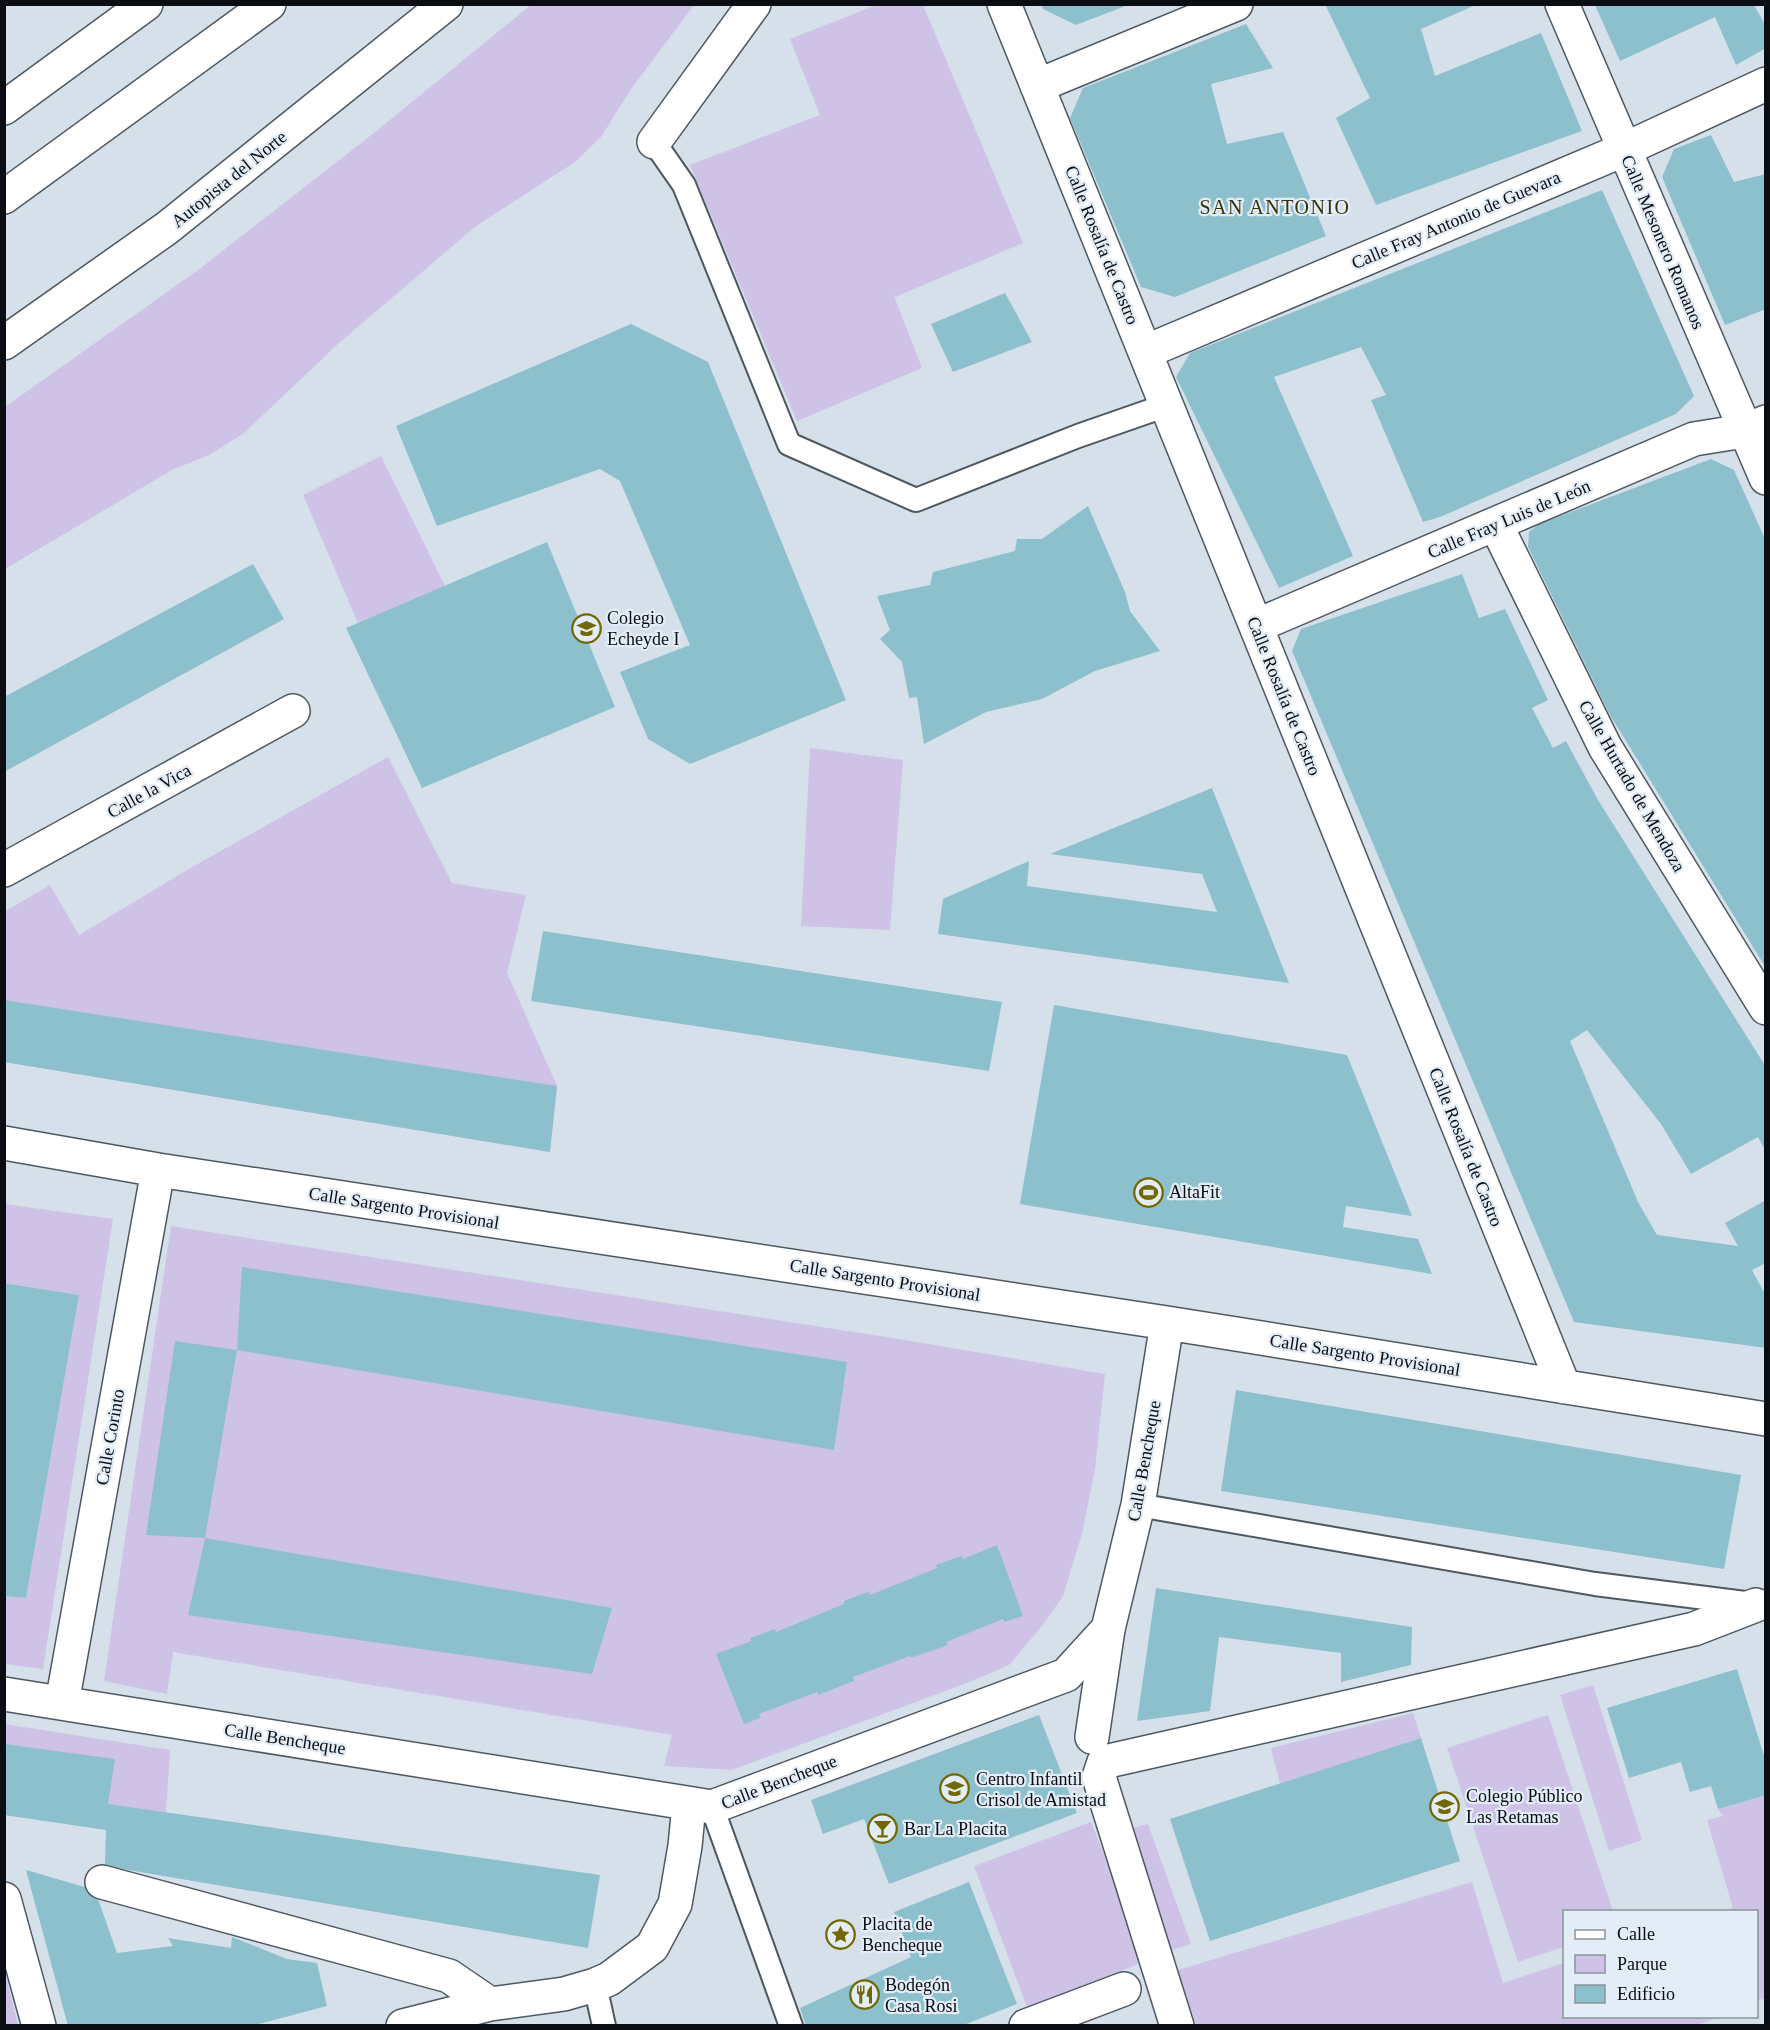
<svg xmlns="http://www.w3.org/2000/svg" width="1770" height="2030" font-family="Georgia,serif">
<rect width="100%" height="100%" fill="#d5e0ea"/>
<!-- green -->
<path fill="#cec2e6" d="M879,4l44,1 100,238 -128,54 -3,-6 30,77 -125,53 -107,-256 130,-50 -30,-76z
M531,5h163l-63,84 -30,48 -26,25 -99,64 -137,117 -96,91 -34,21 -37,15 -167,99v-162l193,-137 176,-137z
M381,456l64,130 -87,37 -55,-128z
M810,748l93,12 -13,170 -89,-4z
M388,757l64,126 74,12 -19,78 50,113 -7,66 -545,-90 -1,-150 46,-27 29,50 108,-65z
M5,1204l108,15 -70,450 -38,-5 -1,-68 22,2 53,-303 -74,-12z
M171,1226l728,113 206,35 -10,95 -13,65 -19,62 -21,30 -33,39 -37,16 -240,89 -68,-4 8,-31 -499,-83 -6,42 -63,-13z
M1593,1685l49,155 -33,11 -49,-156z
M1413,1713l8,25 -141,46 -9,-36z
M1548,1715l65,196 -49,1v35l-46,15 -71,-214z
M4,1724l166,26 -4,62 -60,18 -101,-18z
M1765,1795l1,203 -9,3 -1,-89 -34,-1 11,-3 -26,-88 16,-4 -5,-7z
M1091,1822l55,139 -119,46 -53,-141z
M1148,1824l43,120 -19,6 -39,-122z
M1472,1882l31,101 61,-20v53l154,1 -23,9 -499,-1 -18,-55z
M5,1973l13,52h-13z"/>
<!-- building -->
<path fill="#8dc0cd" d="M1041,4h87v1l-52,20 -33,-16z
M1325,4h153l-57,25 14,47 106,-43 41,98 -206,74 -40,-87 34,-20z
M1595,5h159l12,21v22l-30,17 -21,-48 -95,44z
M1246,24l27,44 -62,16 16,60 56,-12 43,104 -151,61 -34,-10 -71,-169 13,-30z
M1711,135l23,47 32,-8v135l-41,16 -63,-148 12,-28z
M1602,190l92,206 -18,18 -236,103 -17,5 -52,-122 15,-5 -25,-48 -87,30 79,179 -74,32 -103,-211 14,-24z
M1005,293l27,49 -79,30 -22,-48z
M631,324l77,38 138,338 -156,64 -42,-25 -28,-67 70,-27 -70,-164 -20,-12 -163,57 -41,-100z
M1711,459l23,11 32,71v427l-156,-253 -82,-168 1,-15 10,-8z
M1088,506l37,86 5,19 30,40 -65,20 -53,28 -56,13 -62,32 -7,-47 -8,1 -7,-36 -22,-23 10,-9 -13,-34 53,-11 3,-13 82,-21 2,-12h25z
M547,542l68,165 -193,81 -76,-160z
M253,564l31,55 -280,153v-75z
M1462,574l17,44 26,-9 43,91 -16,8 21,40 13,-7 32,59 168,267v85l-8,-15 -67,37 -30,-50 -74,-94 -17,11 68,161 19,33 81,11 -13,-23 41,-23v63l-14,7 14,26v52l-192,-26 -282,-671 9,-22z
M1212,788l77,195 -351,-49 5,-35 86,-38 -2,25 190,26 -15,-38 -152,-20z
M543,931l459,71 -13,69 -458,-70z
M4,1000l553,86 -7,66 -546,-90z
M1054,1005l293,50 65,161 -66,-10 -3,21 75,12 14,35 -412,-70z
M242,1267l605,95 -13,88 -597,-100z
M4,1283l75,12 -53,303 -22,-2z
M175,1341l62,9 -32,188 -59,-3z
M1236,1390l505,85 -17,94 -503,-78z
M205,1538l407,70 -20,66 -404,-59z
M997,1545l26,71 -19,6 -1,-3 -57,23 2,3 -37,13 -1,-2 -57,21 1,4 -36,14 -1,-3 -58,22 1,4 -16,6 -28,-70 35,-13 -1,-3 25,-9 1,3 68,-28v-3l24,-9 2,3 67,-27 -1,-3 25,-9 2,3z
M1156,1588l256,39 -1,38 -70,17v-29l-122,-16 -9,74 -73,10z
M1737,1669l29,93v33l-48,14 -7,-23 -21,6 -9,-30 -52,16 -22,-70z
M1039,1715l38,98 -188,71 -25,-65 -41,15 -12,-34z
M1421,1738l39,123 -250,80 -40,-122z
M4,1744l111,15 -7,45 492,71 -12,73 -483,-82 1,-36 -102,-15z
M26,1870l69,20 22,63 56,-7 -5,-8 63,10 1,-11 55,22 30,4 10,43 -76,20h-183z
M969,1882l48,122 -56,22h-155l-6,-18 111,-51 -17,-45z"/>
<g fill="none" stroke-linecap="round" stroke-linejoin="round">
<defs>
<path id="service" d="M654,142l30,43 105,259 127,56 162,-64 89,-31
M1138,1505l457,79 158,20
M712,1807l79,219
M595,1985l9,41"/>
<path id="pedestrian" d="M1092,1737l16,-108
M1026,2026l98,-37
M1177,2026l-78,-249 5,-15 590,-133 62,-24"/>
<path id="minor" d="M1004,4l560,1383
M1562,4l204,474
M1037,86l199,-82
M654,142l100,-138
M1145,352l478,-202 143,-66
M1496,525l109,222 161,261
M1256,626l438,-187 50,-8 22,-9
M4,870l289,-159
M4,1143l154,27 1009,153 599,96
M4,1694l708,113 354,-132 42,-46 30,-124 29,-182
M62,1703l96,-533
M102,1882l347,94 41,28
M4,1899l35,127
M403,2026l87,-22 74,-10 31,-9 14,-6 43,-32 23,-43 10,-58 4,-41"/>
<path id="motorway" d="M4,108l142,-104
M4,197l265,-193
M4,343l163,-115 279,-224"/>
</defs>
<!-- service casing -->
<use href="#service" stroke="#4e5861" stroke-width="26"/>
<!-- pedestrian casing -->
<use href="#pedestrian" stroke="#4e5861" stroke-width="36"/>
<!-- minor casing -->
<use href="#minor" stroke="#4e5861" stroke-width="36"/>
<!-- motorway casing -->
<use href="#motorway" stroke="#4e5861" stroke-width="36"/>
<!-- service -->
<use href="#service" stroke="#fff" stroke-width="22"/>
<!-- pedestrian -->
<use href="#pedestrian" stroke="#fff" stroke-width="33"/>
<!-- minor -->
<use href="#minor" stroke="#fff" stroke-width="33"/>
<!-- motorway -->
<use href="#motorway" stroke="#fff" stroke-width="33"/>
</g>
<!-- icons -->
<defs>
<symbol id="school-ring" viewBox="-11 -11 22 22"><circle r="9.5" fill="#e2edf7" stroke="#736800" stroke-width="1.5"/><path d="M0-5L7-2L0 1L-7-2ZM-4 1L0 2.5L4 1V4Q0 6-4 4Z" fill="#736800"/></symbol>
<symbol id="stadium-ring" viewBox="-11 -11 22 22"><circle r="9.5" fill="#e2edf7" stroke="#736800" stroke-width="1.5"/><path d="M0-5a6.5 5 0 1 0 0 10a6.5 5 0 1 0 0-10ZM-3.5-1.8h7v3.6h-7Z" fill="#736800"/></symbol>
<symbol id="bar-ring" viewBox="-11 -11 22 22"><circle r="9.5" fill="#e2edf7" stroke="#736800" stroke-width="1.5"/><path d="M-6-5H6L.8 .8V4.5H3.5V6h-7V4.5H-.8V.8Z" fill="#736800"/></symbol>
<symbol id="sight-ring" viewBox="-11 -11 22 22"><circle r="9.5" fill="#e2edf7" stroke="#736800" stroke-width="1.5"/><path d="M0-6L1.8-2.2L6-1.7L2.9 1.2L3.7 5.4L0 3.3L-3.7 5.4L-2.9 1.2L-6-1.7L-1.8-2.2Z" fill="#736800"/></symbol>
<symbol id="restaurant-ring" viewBox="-11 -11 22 22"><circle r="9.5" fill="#e2edf7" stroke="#736800" stroke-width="1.5"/><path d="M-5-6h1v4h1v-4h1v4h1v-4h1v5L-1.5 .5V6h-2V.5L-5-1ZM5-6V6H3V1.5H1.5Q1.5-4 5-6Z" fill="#736800"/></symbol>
</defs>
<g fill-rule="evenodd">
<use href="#school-ring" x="570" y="612" width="33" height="33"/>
<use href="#stadium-ring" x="1132" y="1176" width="33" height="33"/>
<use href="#school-ring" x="938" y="1772" width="33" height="33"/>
<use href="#school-ring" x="1428" y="1790" width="33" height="33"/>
<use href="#bar-ring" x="866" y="1812" width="33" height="33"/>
<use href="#sight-ring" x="824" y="1918" width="33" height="33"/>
<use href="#restaurant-ring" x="848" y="1978" width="33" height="33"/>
</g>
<g text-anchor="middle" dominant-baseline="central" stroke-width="4.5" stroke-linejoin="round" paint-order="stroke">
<!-- street labels -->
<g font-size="18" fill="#0a0d11" stroke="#e2edf7">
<text transform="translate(229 179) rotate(-39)">Autopista del Norte</text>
<text transform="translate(1456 220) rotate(-23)">Calle Fray Antonio de Guevara</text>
<text transform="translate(1663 242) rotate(67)">Calle Mesonero Romanos</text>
<text transform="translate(1102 245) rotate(68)">Calle Rosalía de Castro</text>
<text transform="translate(1509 519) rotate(-23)">Calle Fray Luis de León</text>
<text transform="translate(1284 696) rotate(68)">Calle Rosalía de Castro</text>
<text transform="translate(1632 786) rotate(60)">Calle Hurtado de Mendoza</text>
<text transform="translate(149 791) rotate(-29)">Calle la Vica</text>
<text transform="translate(1466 1147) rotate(68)">Calle Rosalía de Castro</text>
<text transform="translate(404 1208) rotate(9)">Calle Sargento Provisional</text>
<text transform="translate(885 1280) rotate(9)">Calle Sargento Provisional</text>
<text transform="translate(1365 1355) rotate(9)">Calle Sargento Provisional</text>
<text transform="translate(110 1437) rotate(-80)">Calle Corinto</text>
<text transform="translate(1144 1461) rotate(-80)">Calle Bencheque</text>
<text transform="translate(285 1739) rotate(9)">Calle Bencheque</text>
<text transform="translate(779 1782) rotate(-21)">Calle Bencheque</text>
</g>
<!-- poi labels -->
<g font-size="18" fill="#0a0d11" stroke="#e2edf7" text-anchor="start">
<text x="607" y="618">Colegio<tspan x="607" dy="21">Echeyde I</tspan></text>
<text x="1169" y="1192">AltaFit</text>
<text x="976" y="1779">Centro Infantil<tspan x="976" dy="21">Crisol de Amistad</tspan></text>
<text x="1466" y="1796">Colegio Público<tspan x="1466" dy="21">Las Retamas</tspan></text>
<text x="904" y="1829">Bar La Placita</text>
<text x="862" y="1924">Placita de<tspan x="862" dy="21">Bencheque</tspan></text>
<text x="885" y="1985">Bodegón<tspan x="885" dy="21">Casa Rosi</tspan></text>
</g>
<!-- neighbourhood labels -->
<g font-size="20" letter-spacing="1.5" fill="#383307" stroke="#e2edf7">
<text x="1275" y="207">SAN ANTONIO</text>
</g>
</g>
<!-- border -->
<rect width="1770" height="2030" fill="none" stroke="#0a0d11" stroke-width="12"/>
<!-- legend -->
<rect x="1563" y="1910" width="195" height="108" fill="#e2edf7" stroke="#8c939b" stroke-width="1.5"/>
<rect x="1575" y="1930" width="30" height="9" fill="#ffffff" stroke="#8c939b" stroke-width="1.5"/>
<text x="1617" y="1940" font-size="18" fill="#0a0d11">Calle</text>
<rect x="1575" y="1955" width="30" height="18" fill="#cec2e6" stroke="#8c939b" stroke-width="1.5"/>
<text x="1617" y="1970" font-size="18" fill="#0a0d11">Parque</text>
<rect x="1575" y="1985" width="30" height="18" fill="#8dc0cd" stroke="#8c939b" stroke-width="1.5"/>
<text x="1617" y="2000" font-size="18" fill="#0a0d11">Edificio</text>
</svg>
